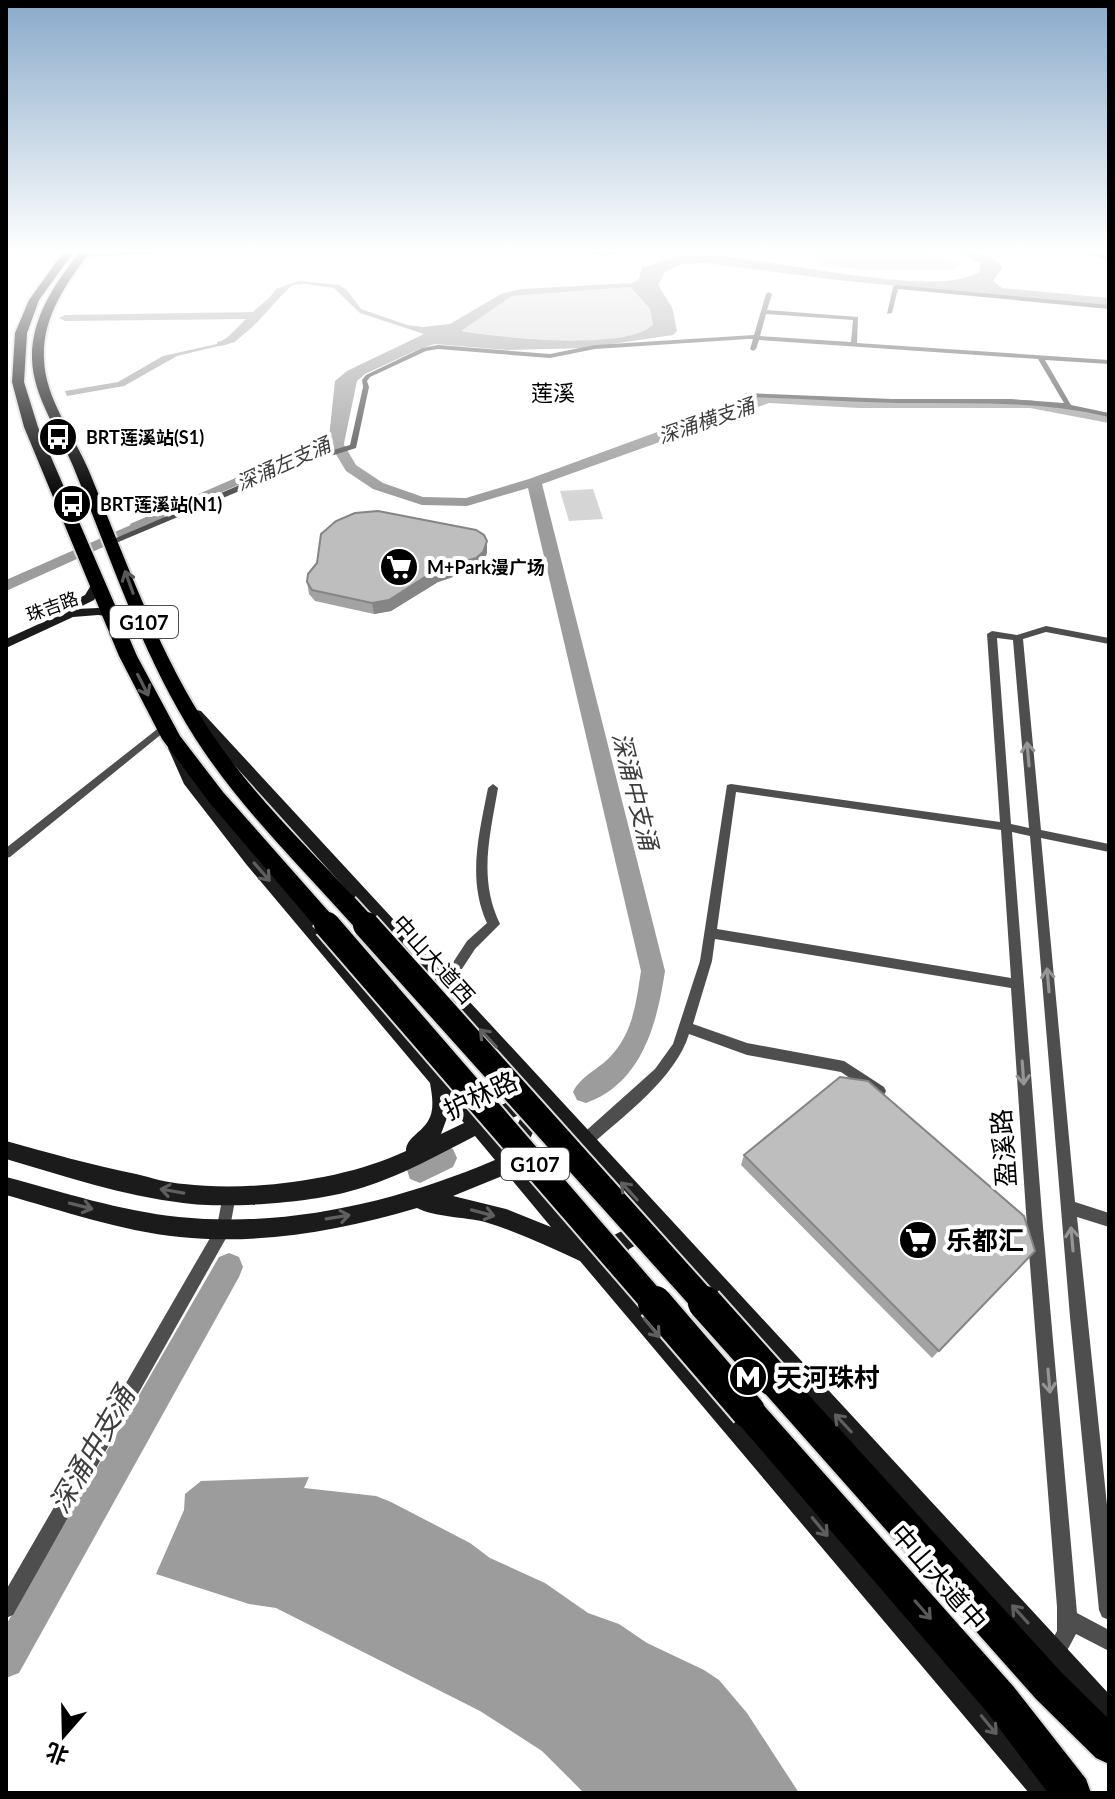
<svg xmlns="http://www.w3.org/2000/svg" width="1115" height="1799" font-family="Lato,'Noto Sans SC',sans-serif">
<rect width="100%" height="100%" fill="#fff"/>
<!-- green -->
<path fill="#d5d5d5" d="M928,250l33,15 -10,5h-71l-62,-4 -3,-15z
M629,287l21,22 3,15c-24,29 -157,12 -193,7l52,-35z
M593,489l10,30 -34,2 -9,-30z"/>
<!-- water -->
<path fill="#9c9c9c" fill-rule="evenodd" d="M950,250c19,0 39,2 53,17l-10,14 9,7 107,10v8l-262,-25 -142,-18 -23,1 -17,8 -7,13 14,22 5,24 -4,4 -88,13 -78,2 -72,-6 -16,5 -54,25 -8,7 -14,67 -18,5 -5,-3 -187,80 -3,-6 199,-87 6,-56 12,-10 77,-37 -64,-21 -26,-25 -28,-4 -14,1 -57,57 -58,14 -53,30 -57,10 -2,-5 53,-9 45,-26 54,-12 37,-24 22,-31 23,-8 40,4 8,5 14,19 46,16 16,2 27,-3 51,-30 21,-5 110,-6 7,-4 3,-11c15,-5 29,-12 46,-13 62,-4 250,48 292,16v-8zM630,287l20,22 3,15c-22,28 -157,13 -192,7l51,-35z
M309,1477l-5,11 72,8 15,6 79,41 20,15 55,25 43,30 31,11 28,19 57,27 15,10 28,33 52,80h-215l-42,-42 -62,-40 -204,-103 -27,-4 -93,-30 28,-64 1,-16 16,-13z"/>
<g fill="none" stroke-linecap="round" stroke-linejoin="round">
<!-- river -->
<path fill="#9c9c9c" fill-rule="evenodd" d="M278,290l5,3c-14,16 -44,55 -66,53v-4l8,-2 21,-21 -181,2 -6,-3 6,-3 188,-3z
M769,395l90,5h171l79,15v8l-79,-15h-171l-90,-5 -227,81 123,487c-8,53 -23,112 -79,132l-9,-3 -4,-8c7,-15 25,-23 36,-34 24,-24 27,-55 32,-87l-113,-483 -61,18 -45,-1 -49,-16 -27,-18 -18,-30 12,-3 16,27 27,18 40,14 43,1 63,-19 221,-81z
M158,513l7,4 -2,3 -157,71v-11z
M444,1146l9,3 4,9 -4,9 -33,16 -10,-4 -3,-9 3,-9z
M229,1253l10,4 4,10 -4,10 -220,396 -13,5v-53l213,-368z"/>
<defs>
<path id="highway" d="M65,250h10l-36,50 -12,33 -3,49 14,45 99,229 43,80 43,56 106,120 3,6 -3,6 -8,3 -8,-3 -104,-122 -47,-63 -43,-83 -95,-229 -12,-45 3,-49 14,-33z
M81,250h10c-24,33 -49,66 -47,109 1,40 30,76 45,112 38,92 72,190 130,273 39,56 89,104 136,154l3,6 -3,6 -8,2 -8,-2c-46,-51 -95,-100 -134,-157 -60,-88 -92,-190 -132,-287 -14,-34 -40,-69 -41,-107 -1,-42 24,-77 49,-109z
M773,1364l11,4 278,305 47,46v45l-13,-6 -60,-59 -274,-309 -4,-11 4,-11z
M748,1395l11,5 254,286 73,93 5,14h-43l-61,-81 -250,-290 -5,-11 5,-11z"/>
</defs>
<!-- highway casing -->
<use href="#highway" stroke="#dbdbdb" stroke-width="4"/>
<!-- street -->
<path fill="#4e4e4e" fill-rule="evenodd" d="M185,250h56l-159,7 -3,-2 3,-2z
M577,250l27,2 34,-2 -34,6z
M1073,250h10l26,6v4z
M896,285l213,20v4l-211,-20 -6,24 -5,1 6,-27z
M769,292l3,2 -5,16 91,7 -1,26 252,17v4l-64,-4 26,45 38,8v4c-69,-17 -138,-13 -209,-14 -51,-1 -103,-5 -154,-6l-3,-2 3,-2 146,6h119l53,4 -26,-44 -279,-19 -3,9 -3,2 -3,-2 3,-10h-5l-153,10 -45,9 -112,-9 -12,2 -56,26 -3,4 2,6 -13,61 -57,18 -183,77 -7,-2 184,-79 57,-17 13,-58 -1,-7 4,-5 56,-27 16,-3 112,9 45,-9 159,-10 12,-41zM766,314l87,6 -2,22 -91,-6z
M1046,626l63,12v6l-63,-12 -23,7 18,191 68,14v8l-68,-14 34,364 34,11v14l-32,-10 32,307v96l-7,-3 -3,-7 -29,-293 -40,-481 -18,-4 31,395 34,386 32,17v21l-33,-17 -14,26 -7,3 -7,-3 -3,-7 12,-22v-24l-30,-380 -16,-239 -296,-49 -3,22 -19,63 54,19 97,18 40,26 2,4 -2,4 -5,2 -5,-2 -33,-23 -94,-17 -58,-21c-13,44 -66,82 -100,113l-5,2 -5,-2 -2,-5 2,-5 76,-68 18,-25 27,-83 27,-176 4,-1 269,38 -13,-188 5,-3 25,4zM997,638l16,2 16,188 -18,-4zM736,792l265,38 10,148 -294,-49z
M165,723l4,1 1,2 -1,2 -159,129 -4,1v-10z
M493,784l5,4c-8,48 -20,90 2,136l-25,25 -17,26 -22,11 -5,-1 -1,-4 1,-4 19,-10 17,-26 20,-18c-20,-44 -8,-89 1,-135z
M229,1188l5,2 2,5 -7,38 -216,382 -7,3v-28l211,-364 7,-36z"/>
<!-- secondary -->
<path fill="#1b1b1b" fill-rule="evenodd" d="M97,580l6,4 -9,16 -18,9 22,-1 17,3v6l-17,-2 -25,2 -67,31v-9l57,-26 -3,-3 2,-3 23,-12 8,-13z
M196,710l5,1 908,983v33l-10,-3 -440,-488 -2,4 -19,4 -9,5 -8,20 -6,3 442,511 4,10h-32l-449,-532c-31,-14 -62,-29 -95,-39 -20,-5 -51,-5 -68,-14 -77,23 -157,37 -237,29 -59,-6 -117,-26 -174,-42v-18c57,15 114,34 173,40 108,11 217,-15 316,-57l-20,-24c-41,21 -83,45 -128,56 -41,11 -122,17 -164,11 -60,-7 -119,-27 -177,-44v-18c43,12 86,24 130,33 16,4 32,9 48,10 67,8 161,-4 222,-33 0,-13 15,-18 22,-30 7,-11 4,-26 2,-38l-184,-219 -62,-80 -16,-36 7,-5 7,5 13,30 61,78 224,259 49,-23 -338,-375v-6zM451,1107l13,16 -23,11zM544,1108l104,115 -12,1 -22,11 -9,24 -85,-98zM523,1113l-16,33 -16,-18zM507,1174l44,53 -45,-18 -53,-13z"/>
<!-- highway -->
<use href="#highway" fill="#000" fill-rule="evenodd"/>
<defs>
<path id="highway-bridge-far2" d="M347,904l21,23
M321,918l8,9"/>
<path id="highway-bridge-far1" d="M327,925l329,380
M366,925l341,380"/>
<path id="highway-bridge" d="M655,1303l93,108
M705,1303l68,76"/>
</defs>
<!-- highway-bridge-far2 casing -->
<use href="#highway-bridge-far2" stroke="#dbdbdb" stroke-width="24" stroke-linecap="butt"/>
<!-- highway-bridge-far1 casing -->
<use href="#highway-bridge-far1" stroke="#dbdbdb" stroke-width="30" stroke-linecap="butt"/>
<!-- highway-bridge casing -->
<use href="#highway-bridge" stroke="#dbdbdb" stroke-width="38" stroke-linecap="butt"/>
<!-- highway-bridge-far2 -->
<use href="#highway-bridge-far2" stroke="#000" stroke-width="20"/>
<!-- highway-bridge-far1 -->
<use href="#highway-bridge-far1" stroke="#000" stroke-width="26"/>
<!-- highway-bridge -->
<use href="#highway-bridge" stroke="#000" stroke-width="34"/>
</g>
<!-- wall -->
<path fill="#a3a3a3" d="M1095,250h14v3z
M487,552l-3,11 -7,6 -39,13 -47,29 -17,3 -59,-13 -6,-7 -2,-12z
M744,1155l291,96 -103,107 -191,-193z"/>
<!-- shaded-wall -->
<path fill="#858585" d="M487,541v11l-3,11 -7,6 -39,13 -47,29 -17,3 -2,-11z"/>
<!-- building -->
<path fill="#bebebe" stroke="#858585" stroke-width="2" d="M378,511l98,19 8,5 3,6 -4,11 -7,6 -40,12 -47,30 -17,3 -60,-13 -5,-8 1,-8 9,-11 4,-29 15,-13 19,-8z
M840,1077l28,4 156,135 11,35 -96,100 -195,-196z"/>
<!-- one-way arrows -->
<defs><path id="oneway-shaft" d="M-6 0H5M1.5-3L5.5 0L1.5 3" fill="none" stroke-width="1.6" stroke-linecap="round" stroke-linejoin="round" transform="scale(2)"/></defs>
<g stroke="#595959">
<use href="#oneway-shaft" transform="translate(129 582) rotate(-110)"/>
<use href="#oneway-shaft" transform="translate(143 685) rotate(63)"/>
<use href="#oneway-shaft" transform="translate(923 1610) rotate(49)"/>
</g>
<g stroke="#959595">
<use href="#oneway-shaft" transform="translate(1028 754) rotate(-95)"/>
<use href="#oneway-shaft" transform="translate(1048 980) rotate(-95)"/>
<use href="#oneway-shaft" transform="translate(1023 1073) rotate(86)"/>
<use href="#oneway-shaft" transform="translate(1072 1239) rotate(-95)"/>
<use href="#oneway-shaft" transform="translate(1049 1381) rotate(85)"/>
</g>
<g stroke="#5f5f5f">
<use href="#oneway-shaft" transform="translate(262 872) rotate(49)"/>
<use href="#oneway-shaft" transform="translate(488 1038) rotate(-133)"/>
<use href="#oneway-shaft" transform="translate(172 1191) rotate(-170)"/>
<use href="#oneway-shaft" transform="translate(629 1191) rotate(-133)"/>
<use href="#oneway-shaft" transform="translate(81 1206) rotate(14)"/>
<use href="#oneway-shaft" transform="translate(483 1213) rotate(15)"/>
<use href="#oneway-shaft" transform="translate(338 1217) rotate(-9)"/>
<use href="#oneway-shaft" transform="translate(652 1328) rotate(50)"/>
<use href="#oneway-shaft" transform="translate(843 1423) rotate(-133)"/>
<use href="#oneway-shaft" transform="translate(820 1527) rotate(50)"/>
<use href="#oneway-shaft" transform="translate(1020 1614) rotate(-132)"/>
<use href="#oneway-shaft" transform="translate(989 1725) rotate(50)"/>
</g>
<!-- sky -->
<linearGradient id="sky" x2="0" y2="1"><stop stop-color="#89aaca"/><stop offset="0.5" stop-color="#fff"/><stop offset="1" stop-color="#fff" stop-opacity="0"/></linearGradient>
<rect width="1115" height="502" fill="url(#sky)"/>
<!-- icons -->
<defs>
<symbol id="bus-disc" viewBox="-11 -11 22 22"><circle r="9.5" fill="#000" stroke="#fff"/><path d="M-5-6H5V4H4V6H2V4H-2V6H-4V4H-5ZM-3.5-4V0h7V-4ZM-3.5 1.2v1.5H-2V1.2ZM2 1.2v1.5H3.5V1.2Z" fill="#fff"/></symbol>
<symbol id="supermarket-disc" viewBox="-11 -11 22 22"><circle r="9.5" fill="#000" stroke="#fff"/><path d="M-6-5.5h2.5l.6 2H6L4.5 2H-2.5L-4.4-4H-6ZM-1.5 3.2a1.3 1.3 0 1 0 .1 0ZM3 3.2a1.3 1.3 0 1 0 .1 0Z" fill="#fff"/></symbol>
<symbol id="metro-disc" viewBox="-11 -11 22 22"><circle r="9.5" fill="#000" stroke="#fff"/><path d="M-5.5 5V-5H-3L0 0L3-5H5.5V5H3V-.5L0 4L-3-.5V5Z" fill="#fff"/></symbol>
</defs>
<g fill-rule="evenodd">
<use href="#bus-disc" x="36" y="415" width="44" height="44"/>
<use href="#bus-disc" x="50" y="482" width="44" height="44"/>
<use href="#supermarket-disc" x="377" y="545" width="44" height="44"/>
<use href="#supermarket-disc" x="896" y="1218" width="44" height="44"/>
<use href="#metro-disc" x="726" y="1355" width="44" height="44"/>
</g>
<g text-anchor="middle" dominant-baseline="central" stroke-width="8" stroke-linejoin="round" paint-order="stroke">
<!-- far-poi labels -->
<g font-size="18" font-weight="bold" fill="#000" stroke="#fff" text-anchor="start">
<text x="86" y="437">BRT莲溪站(S1)</text>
<text x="100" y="504">BRT莲溪站(N1)</text>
<text x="427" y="567">M+Park漫广场</text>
</g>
<!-- far-street labels -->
<g font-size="18" fill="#000" stroke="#fff">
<text transform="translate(52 606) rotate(-20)">珠吉路</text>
</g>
<!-- far-water labels -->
<g font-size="20" font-style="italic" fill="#3d3d3d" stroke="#fff">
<text transform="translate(706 420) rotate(-19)">深涌横支涌</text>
<text transform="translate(283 463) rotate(-24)">深涌左支涌</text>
</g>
<!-- shield labels -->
<g fill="#fff" stroke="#4c4c4c" stroke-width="2">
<rect x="110" y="606" width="68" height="32" rx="6"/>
<rect x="501" y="1148" width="68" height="32" rx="6"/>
</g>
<g font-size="20" font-weight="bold" fill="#000">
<text x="144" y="622">G107</text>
<text x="535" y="1164">G107</text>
</g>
<!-- far-quarter labels -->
<g font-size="22" fill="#000" stroke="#fff">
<text x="553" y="392">莲溪</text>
</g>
<!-- street labels -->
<g font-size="22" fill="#000" stroke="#fff">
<text transform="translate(434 959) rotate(48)">中山大道西</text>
</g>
<!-- water labels -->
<g font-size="24" font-style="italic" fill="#3d3d3d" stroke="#fff">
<text transform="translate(636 791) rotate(76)">深涌中支涌</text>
</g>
<!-- near-street labels -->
<g font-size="26" fill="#000" stroke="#fff">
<text transform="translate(480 1095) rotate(-25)">护林路</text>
<text transform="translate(1003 1148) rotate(-94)">盈溪路</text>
<text transform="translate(939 1577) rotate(49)">中山大道中</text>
</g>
<!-- near-poi labels -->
<g font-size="26" font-weight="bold" fill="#000" stroke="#fff" text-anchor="start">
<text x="946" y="1240">乐都汇</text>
<text x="776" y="1377">天河珠村</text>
</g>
<!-- near-water labels -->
<g font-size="28" font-style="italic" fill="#3d3d3d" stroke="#fff">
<text transform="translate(91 1449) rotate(-60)">深涌中支涌</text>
</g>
</g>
<!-- border -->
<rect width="1115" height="1799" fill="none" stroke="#000000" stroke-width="16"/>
<!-- north arrow -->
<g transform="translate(64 1735) rotate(200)" stroke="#ffffff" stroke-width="6" paint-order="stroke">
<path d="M0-6L14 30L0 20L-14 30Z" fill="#000000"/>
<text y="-12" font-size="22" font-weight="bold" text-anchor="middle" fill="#000000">北</text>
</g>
</svg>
